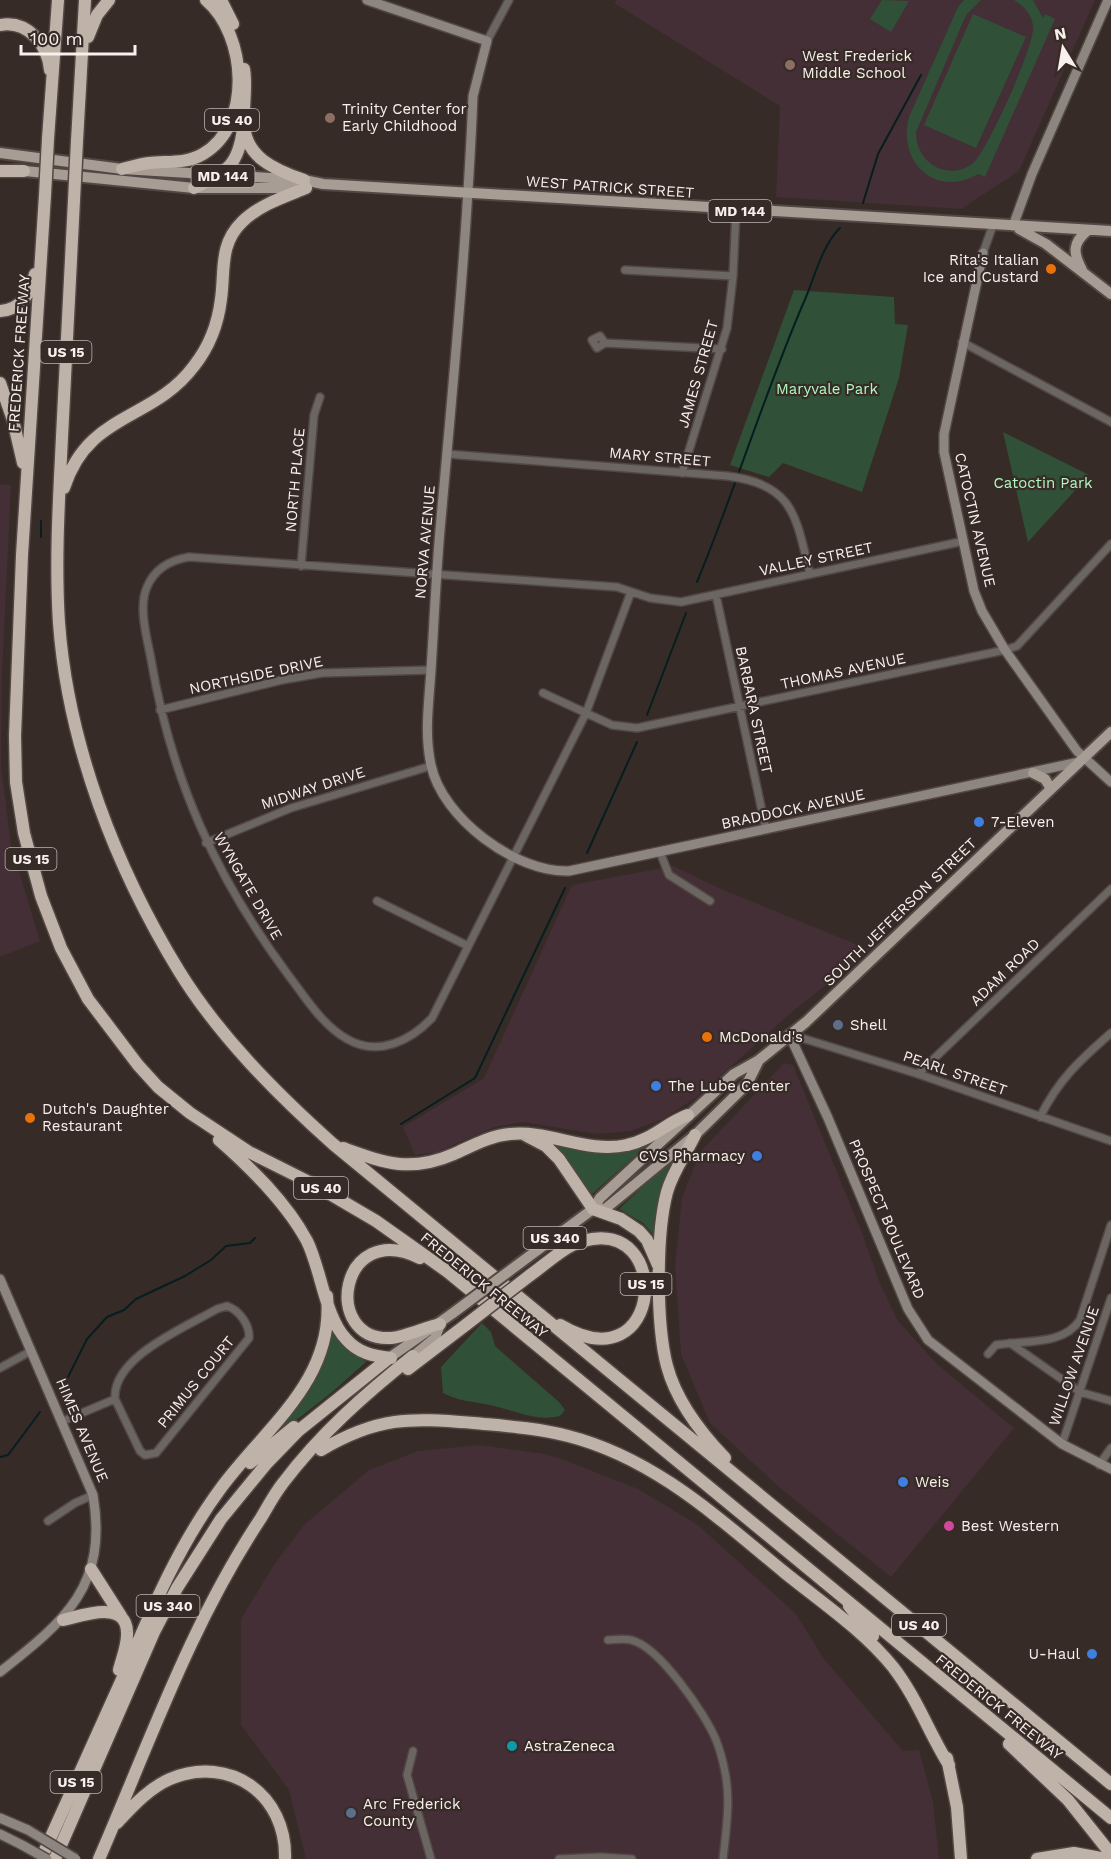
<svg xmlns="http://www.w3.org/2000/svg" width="1111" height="1859" font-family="'Work Sans',sans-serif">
<rect width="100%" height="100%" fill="#372b27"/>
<!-- commercial -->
<path fill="#432f35" d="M617,0h478l-76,171 -58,38 -185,-12 4,-91 -166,-103z
M0,484l11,1 -9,190 -1,91 10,79 29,96 -40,16z
M673,866l48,23 149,61 -77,61 -95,85 -33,22 -34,13 -34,3 -74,-12 -29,5 -57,25 -22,3 -12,-28 81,-49 88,-193z
M784,1063l9,2 69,168 17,48 19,40 38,42 78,65 -123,149 -111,-89 -70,-65 -29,-69 -6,-89 7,-67 18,-46z
M480,1445l65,9 22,7 71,28 60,36 98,89 28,45 79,92 16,-1 14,52 6,57h-633l-17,-69 -48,-65v-106l34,-56 30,-39 64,-54 49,-19z"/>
<!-- green -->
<path fill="#315038" d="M882,0l27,1 -18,31 -21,-13z
M964,0h17l-15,15 -50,117c-1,30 32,51 57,31 14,-11 64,-122 60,-138 -2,-12 -10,-19 -19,-25h19l10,18 2,-4 10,5 -70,158 -7,-3c-43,25 -81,-13 -69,-57l49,-110z
M973,14l53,23 -50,111 -52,-23z
M794,290l100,7 1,27 13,1 -9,53 -37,114 -79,-29 -14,14 -39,-12z
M1003,432l86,43 -61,67z
M542,1137l25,8 85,-4 -60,53 -35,-45z
M676,1156l-20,82 -13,-15 -24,-14z
M482,1323l9,9 4,14 64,56 6,8 -5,6c-24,6 -46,-6 -70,-11 -19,-4 -29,-3 -47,-12l-2,-26z
M331,1327l14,19 21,16 -35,31 -77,60 27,-31z"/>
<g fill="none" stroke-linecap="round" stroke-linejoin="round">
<!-- stream -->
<path stroke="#061e20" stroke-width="2" d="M863,203l15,-49 43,-79
M41,537v-16
M697,582c39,-94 68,-191 109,-285 9,-22 17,-53 34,-69
M647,715l39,-102
M587,853l50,-111
M401,1124l74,-46 90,-190
M66,1381l21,-42 20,-22 17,-7 12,-11 49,-23 26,-16 15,-14 24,-3 5,-5
M0,1457l8,-2 32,-43"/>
<defs>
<path id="street" d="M487,41l22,-41
M983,253l10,-28
M625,270l108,6
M962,342l149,80
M605,343l-5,-7 -8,4 5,8 8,-5 117,6
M447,454l280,22c68,8 69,42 83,98
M682,473l45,-145 6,-52 3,-66
M301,566l13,-151 6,-18
M631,592l-45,121 -154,305c-22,23 -54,39 -85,21 -24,-13 -42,-42 -58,-63 -73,-98 -118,-197 -138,-317 -4,-21 -13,-52 -4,-72 8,-19 23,-27 42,-30l428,30 33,11 31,4 283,-61
M716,595l50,235
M543,693l69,32 25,3 368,-78 12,-4 94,-102
M160,710l122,-30 40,-7 109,-3
M206,843l85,-35 140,-42
M660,852l9,23 41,26
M377,901l91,45
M789,1034l129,40 193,67
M918,1074l193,-185
M1040,1117c19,-38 40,-57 71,-84
M1010,1343l70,49 31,9
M988,1354l8,-9c28,-5 67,1 84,-25l31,-95
M0,1368l31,-17
M63,1421l52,-22c-3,-42 71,-72 102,-90l10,-3c12,4 23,19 22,32l-93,115 -11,2 -5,-4 -25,-52
M1062,1444l49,-146
M1099,1465l12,-17
M48,1521l27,-18 18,-8
M608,1640c7,0 16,-2 23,0 28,6 75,75 85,100 4,10 7,21 9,32 6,28 1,58 -2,87
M413,1751l-6,24 24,84
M559,1859l42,-2 31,2"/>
<path id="secondary" d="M367,0l120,41 -14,55c-6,144 -20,289 -33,434 -4,46 -6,93 -9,140 -2,32 -7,63 0,95 11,53 85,108 138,106l510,-109
M1013,226l19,-52 76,-174
M983,253l-39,181v18l30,139 8,20 23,39 72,101 34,31
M789,1034l39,84 80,191 20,31 134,104 49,25
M0,1279l93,216c15,91 -27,125 -93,177
M0,1818l28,12
M0,1834l22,11"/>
<path id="primary" d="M0,153l122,16 182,11 19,4 788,47
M15,170l179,18h111
M1019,229l27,15 65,50
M1082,270c-9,-17 -10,-27 6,-40
M1033,773l12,6 6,10
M594,1209h11l90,-74 52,-51 12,-24
M516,1266l77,-57 7,-11 134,-124 25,-14 47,-38 305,-290
M413,1356l22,-18 5,-14
M389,1358l64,-45"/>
<path id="highway" d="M221,0l12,24
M0,25c28,-5 48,20 50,45
M88,37l9,-22 12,-15
M244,69c3,18 -1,35 0,53 0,35 31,48 60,58
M48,139l10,-139
M77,141l8,-141
M122,169c9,-2 18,-5 27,-6 19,-2 37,1 54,-9 50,-29 44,-119 3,-154
M0,171h24
M194,188c32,-16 44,-21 49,-59
M45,195l-23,360 -7,181 1,46 8,51 17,63 20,52 27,51 50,66 20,22 32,26 59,39 64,32 63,37 72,51 663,546
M74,200c-4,79 -8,158 -12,237 -3,62 -7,124 -3,186 9,122 57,245 120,348 40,65 98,123 154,173l778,640
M0,311c23,-2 29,-17 35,-37
M0,383l13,37 10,43
M64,488c24,-76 88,-66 130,-122 15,-19 24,-42 27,-67 4,-28 -2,-55 21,-77 17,-17 42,-25 64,-34
M523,1134l23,12 13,13 34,50 28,10 18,12 8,9 11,25
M695,1135c-9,19 -22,36 -28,57 -11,41 -11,132 0,174 9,34 34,67 58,92
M219,1140c32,28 67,62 88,101 14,28 18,76 39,98 12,14 27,17 45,19
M343,1148c42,15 67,25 111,6 18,-8 35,-18 56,-20 40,-4 77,20 117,11 25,-5 39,-22 61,-30
M420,1258c-81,-40 -99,84 -29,80 14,-1 35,-11 49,-14
M529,1276c16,-11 35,-30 54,-35 91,-26 81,146 -23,84
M408,1369l59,-45
M321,1450c58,-34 88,-32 153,-27 31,3 63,5 94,13 86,22 149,81 216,136 37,30 79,58 109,95 24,31 36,66 56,98
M250,1463l44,-36
M91,1569l30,47
M849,1606l24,30
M63,1620c18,-4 63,-21 64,12 1,12 -5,26 -8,38
M1009,1744l59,56 43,54
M947,1758l10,49 4,52
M117,1823c15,-16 32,-35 53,-44 60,-25 117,16 115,80
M41,1859c27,-61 55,-121 82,-182 28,-66 55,-131 98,-189 45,-61 114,-108 106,-192
M55,1859l99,-227 23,-44 44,-69 46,-56 31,-32 91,-73
M99,1859c50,-115 92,-236 162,-341 7,-12 14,-25 22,-35 37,-49 82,-89 130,-127
M1037,1859l37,-6 32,6"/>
</defs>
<!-- street casing -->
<use href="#street" stroke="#524743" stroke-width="10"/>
<!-- secondary casing -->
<use href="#secondary" stroke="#524743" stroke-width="12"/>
<!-- primary casing -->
<use href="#primary" stroke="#524743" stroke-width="14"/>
<!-- highway casing -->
<use href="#highway" stroke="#524743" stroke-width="15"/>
<!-- street -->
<use href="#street" stroke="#6b6662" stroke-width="7"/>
<!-- secondary -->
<use href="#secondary" stroke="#8d857f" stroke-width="9"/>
<!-- primary -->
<use href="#primary" stroke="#a79d95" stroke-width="10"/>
<!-- highway -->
<use href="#highway" stroke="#bfb3a9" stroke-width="12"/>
<defs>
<path id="secondary-bridge" d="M28,1830l48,29
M22,1845l25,14"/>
<path id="primary-bridge" d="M453,1313l63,-47"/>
<path id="highway-bridge" d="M45,195l3,-56
M74,200l3,-59
M467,1324l62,-48"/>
</defs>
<!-- secondary-bridge casing -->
<use href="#secondary-bridge" stroke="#524743" stroke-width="12" stroke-linecap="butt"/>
<!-- primary-bridge casing -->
<use href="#primary-bridge" stroke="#524743" stroke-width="14" stroke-linecap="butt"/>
<!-- highway-bridge casing -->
<use href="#highway-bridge" stroke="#524743" stroke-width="15" stroke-linecap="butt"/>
<!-- secondary-bridge -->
<use href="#secondary-bridge" stroke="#8d857f" stroke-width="9"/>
<!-- primary-bridge -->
<use href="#primary-bridge" stroke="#a79d95" stroke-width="10"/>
<!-- highway-bridge -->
<use href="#highway-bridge" stroke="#bfb3a9" stroke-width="12"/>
</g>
<!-- markers -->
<g fill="#8d6e63" stroke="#372b27" stroke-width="2">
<circle cx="790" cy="65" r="6"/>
<circle cx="330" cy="118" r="6"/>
</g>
<g fill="#e8710a" stroke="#372b27" stroke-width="2">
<circle cx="1051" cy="269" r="6"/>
<circle cx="707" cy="1037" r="6"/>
<circle cx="30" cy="1118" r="6"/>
</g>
<g fill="#3f7fe0" stroke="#372b27" stroke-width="2">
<circle cx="979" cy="822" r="6"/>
<circle cx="656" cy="1086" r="6"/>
<circle cx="757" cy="1156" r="6"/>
<circle cx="903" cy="1482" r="6"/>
<circle cx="1092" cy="1654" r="6"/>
</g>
<g fill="#5c6f8a" stroke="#372b27" stroke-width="2">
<circle cx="838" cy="1025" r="6"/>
<circle cx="351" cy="1813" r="6"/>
</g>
<circle fill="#d1479c" stroke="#372b27" stroke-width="2" cx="949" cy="1526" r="6"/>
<circle fill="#0f9aa8" stroke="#372b27" stroke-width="2" cx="512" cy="1746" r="6"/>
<g text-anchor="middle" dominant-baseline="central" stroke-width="4.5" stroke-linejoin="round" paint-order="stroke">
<!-- shield labels -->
<g fill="#372b27" stroke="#bfb5b2" stroke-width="1.5">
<rect x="205" y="109" width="54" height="22" rx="4.5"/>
<rect x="191.5" y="165" width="63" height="22" rx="4.5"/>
<rect x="708.5" y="200" width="63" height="22" rx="4.5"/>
<rect x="40.5" y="341" width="51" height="22" rx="4.5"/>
<rect x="5.5" y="848" width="51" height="22" rx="4.5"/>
<rect x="294" y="1177" width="54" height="22" rx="4.5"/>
<rect x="523.5" y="1227" width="63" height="22" rx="4.5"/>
<rect x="620.5" y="1273" width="51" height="22" rx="4.5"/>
<rect x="136.5" y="1595" width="63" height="22" rx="4.5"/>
<rect x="892" y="1614" width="54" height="22" rx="4.5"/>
<rect x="50.5" y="1771" width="51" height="22" rx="4.5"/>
</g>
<g font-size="14" font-weight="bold" fill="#f9f0ed">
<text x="232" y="120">US 40</text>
<text x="223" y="176">MD 144</text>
<text x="740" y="211">MD 144</text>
<text x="66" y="352">US 15</text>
<text x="31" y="859">US 15</text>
<text x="321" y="1188">US 40</text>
<text x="555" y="1238">US 340</text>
<text x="646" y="1284">US 15</text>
<text x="168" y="1606">US 340</text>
<text x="919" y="1625">US 40</text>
<text x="76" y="1782">US 15</text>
</g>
<!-- poi labels -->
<g font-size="15" fill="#f9f0ed" stroke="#372b27" text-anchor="start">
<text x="802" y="56">West Frederick<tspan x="802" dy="17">Middle School</tspan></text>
<text x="342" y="109">Trinity Center for<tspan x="342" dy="17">Early Childhood</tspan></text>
<text x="1039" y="260" text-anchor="end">Rita's Italian<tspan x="1039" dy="17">Ice and Custard</tspan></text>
<text x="991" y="822">7-Eleven</text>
<text x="850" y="1025">Shell</text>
<text x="719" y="1037">McDonald's</text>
<text x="668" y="1086">The Lube Center</text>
<text x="42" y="1109">Dutch's Daughter<tspan x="42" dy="17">Restaurant</tspan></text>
<text x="745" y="1156" text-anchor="end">CVS Pharmacy</text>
<text x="915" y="1482">Weis</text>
<text x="961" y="1526">Best Western</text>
<text x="1080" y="1654" text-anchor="end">U-Haul</text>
<text x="524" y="1746">AstraZeneca</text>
<text x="363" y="1804">Arc Frederick<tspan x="363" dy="17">County</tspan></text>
</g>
<!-- street labels -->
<g font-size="15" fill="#f9f0ed" stroke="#372b27">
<text transform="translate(610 187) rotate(4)">WEST PATRICK STREET</text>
<text transform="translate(19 353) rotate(-86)">FREDERICK FREEWAY</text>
<text transform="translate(698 374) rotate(-74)">JAMES STREET</text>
<text transform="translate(660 457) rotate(5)">MARY STREET</text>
<text transform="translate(295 480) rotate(-85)">NORTH PLACE</text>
<text transform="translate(975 520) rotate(77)">CATOCTIN AVENUE</text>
<text transform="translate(425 542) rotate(-85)">NORVA AVENUE</text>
<text transform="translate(816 559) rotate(-12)">VALLEY STREET</text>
<text transform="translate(843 671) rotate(-12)">THOMAS AVENUE</text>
<text transform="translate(256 675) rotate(-12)">NORTHSIDE DRIVE</text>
<text transform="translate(754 710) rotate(78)">BARBARA STREET</text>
<text transform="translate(313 788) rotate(-18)">MIDWAY DRIVE</text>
<text transform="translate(793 809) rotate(-12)">BRADDOCK AVENUE</text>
<text transform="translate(248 886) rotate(60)">WYNGATE DRIVE</text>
<text transform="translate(900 912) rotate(-44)">SOUTH JEFFERSON STREET</text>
<text transform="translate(1005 972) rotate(-44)">ADAM ROAD</text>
<text transform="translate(955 1073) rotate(19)">PEARL STREET</text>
<text transform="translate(887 1219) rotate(67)">PROSPECT BOULEVARD</text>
<text transform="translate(484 1285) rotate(39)">FREDERICK FREEWAY</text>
<text transform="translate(1074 1366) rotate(-71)">WILLOW AVENUE</text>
<text transform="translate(196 1382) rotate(-51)">PRIMUS COURT</text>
<text transform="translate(82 1430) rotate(67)">HIMES AVENUE</text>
<text transform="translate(999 1707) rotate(39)">FREDERICK FREEWAY</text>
</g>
<!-- park labels -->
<g font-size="15" fill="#b0f8bf" stroke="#372b27">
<text x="827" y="389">Maryvale Park</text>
<text x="1043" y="483">Catoctin Park</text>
</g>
</g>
<!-- north arrow -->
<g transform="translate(1063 48) rotate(349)" stroke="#372b27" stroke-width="4.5" paint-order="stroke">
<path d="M0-4.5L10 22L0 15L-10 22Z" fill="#f9f0ed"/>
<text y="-9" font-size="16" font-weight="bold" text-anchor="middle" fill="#f9f0ed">N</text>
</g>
<!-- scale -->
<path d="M21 45v9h114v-9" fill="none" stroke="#f9f0ed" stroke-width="3"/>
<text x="30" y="45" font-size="18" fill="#f9f0ed" stroke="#372b27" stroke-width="4.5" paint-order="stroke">100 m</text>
</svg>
